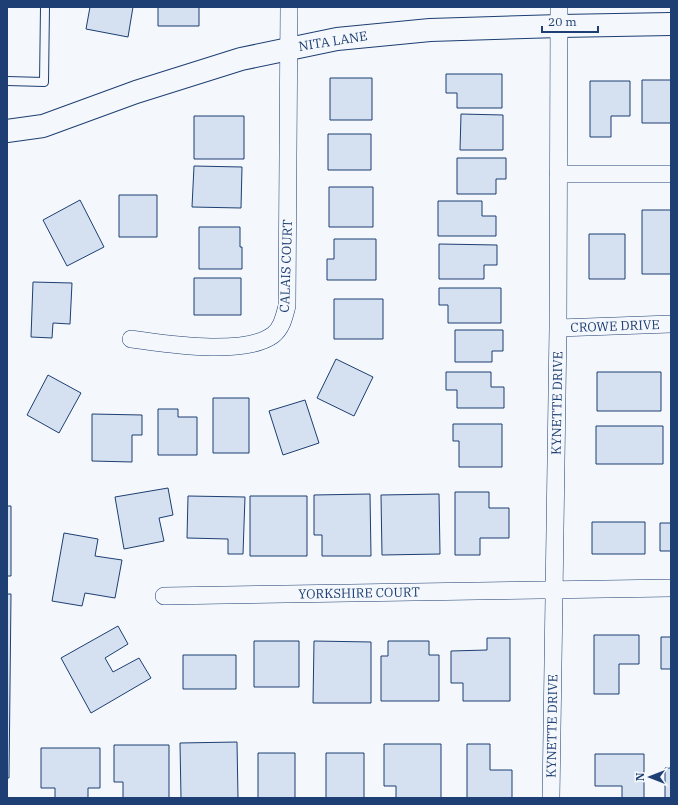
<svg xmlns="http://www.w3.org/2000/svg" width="678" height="805" font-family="'IBM Plex Serif',serif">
<rect width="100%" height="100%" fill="#f4f7fb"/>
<!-- building -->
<path fill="#d5e0f0" stroke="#1d3f73" d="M90,7h43l-5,30 -42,-8z
M158,7h41v19h-41z
M446,74h56v34h-45v-15h-11z
M330,78h42v42h-42z
M642,80h29v43h-29z
M590,81h40v35h-19v21h-21z
M461,114l42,1v35h-43z
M194,116h50v43h-50z
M328,134h43v36h-43z
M457,158h49v21h-10v15h-39z
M194,166l48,1 -1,41 -49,-1z
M329,187h44v40h-44z
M119,195h38v42h-38z
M80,200l24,47 -37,19 -24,-46z
M438,201h44v15h14v20h-58z
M642,210h29v64h-29z
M199,227h41v20h2v22h-43z
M589,234h36v45h-36z
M334,239h42v41h-49v-21h7z
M439,244l58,1v20h-13v14h-45z
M194,278h47v37h-47z
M33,282l39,1 -2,41 -17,-1 -1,15 -21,-1z
M439,288h62v35h-53v-18h-9z
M334,299h49v40h-49z
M455,330h48v21h-11v11h-37z
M336,359l37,18 -19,39 -37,-18z
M446,372h45v15h13v21h-47v-18h-11z
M597,372h64v39h-64z
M48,375l33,18 -22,40 -32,-18z
M213,398h36v55h-36z
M305,400l14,43 -36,12 -14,-44z
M158,409h20v8h19v38h-39z
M92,414l50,1v20h-10v27l-40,-1z
M453,424h49v43h-43v-26h-6z
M596,426h67v38h-67z
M168,488l5,27 -14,3 5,23 -40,8 -9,-52z
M455,492h34v16h20v30h-29v17h-25z
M370,494l1,62h-49v-21h-8v-40z
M439,494l1,60 -58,1 -1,-60z
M188,496l57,1 -2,57h-15v-15l-41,-1z
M250,496h57v60h-57z
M7,506h4v70h-4z
M592,522h53v32h-53z
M660,523h11v28h-11z
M64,533l34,6 -3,17 27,4 -7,38 -30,-5 -3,13 -30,-5z
M7,594h4l-2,184h-2z
M118,626l10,18 -23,14 8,14 26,-14 12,20 -60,35 -30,-55z
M594,635h45v29h-20v30h-25z
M661,637h10v32h-10z
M487,638h23v63h-47v-18h-12v-32l36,-1z
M254,641h45v46h-45z
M314,641l57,1v61h-58z
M388,641h41v14h10v46h-58v-45h7z
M183,655h53v34h-53z
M237,742l1,56h-57l-1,-55z
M384,744h57v54h-45v-12h-12z
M467,744h23v26h22v28h-45z
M114,745h55v53h-46v-16h-9z
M41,748h59v40h-12v10h-33v-10h-14z
M258,753h37v45h-37z
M326,753h38v45h-38z
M595,754h49v44h-22v-12h-27z
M665,768h6v30h-6z"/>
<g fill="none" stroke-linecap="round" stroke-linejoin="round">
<defs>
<path id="lane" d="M7,81l37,1 1,-75"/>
<path id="street" d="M558,174h113
M558,328l113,-4
M131,339c34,5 114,17 142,-4 9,-7 11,-18 14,-29l2,-299
M164,596l507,-8
M551,798l7,-470 1,-321"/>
<path id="secondary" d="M7,131l36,-5 93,-34 105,-33 96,-20 93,-9 130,-4 111,-2"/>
</defs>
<!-- lane casing -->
<use href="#lane" stroke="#1d3f73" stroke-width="10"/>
<!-- street casing -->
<use href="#street" stroke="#1d3f73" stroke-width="18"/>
<!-- secondary casing -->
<use href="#secondary" stroke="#1d3f73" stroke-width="24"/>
<!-- lane -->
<use href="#lane" stroke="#f4f7fb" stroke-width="8"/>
<!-- street -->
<use href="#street" stroke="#f4f7fb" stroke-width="17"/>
<!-- secondary -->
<use href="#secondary" stroke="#f4f7fb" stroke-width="22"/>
</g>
<g text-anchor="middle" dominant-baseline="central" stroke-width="3" stroke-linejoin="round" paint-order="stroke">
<!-- street labels -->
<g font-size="13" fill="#1d3f73" stroke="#f4f7fb">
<text transform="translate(333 41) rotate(-9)">NITA LANE</text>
<text transform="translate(286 266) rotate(-88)">CALAIS COURT</text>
<text transform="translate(615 326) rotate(-2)">CROWE DRIVE</text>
<text transform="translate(557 403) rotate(-89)">KYNETTE DRIVE</text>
<text transform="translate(359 593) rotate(-1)">YORKSHIRE COURT</text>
<text transform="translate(552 726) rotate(-89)">KYNETTE DRIVE</text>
</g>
</g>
<!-- border -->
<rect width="678" height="805" fill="none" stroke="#1d3f73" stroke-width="16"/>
<!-- north arrow -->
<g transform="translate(650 777) rotate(270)" stroke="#f4f7fb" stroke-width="3" paint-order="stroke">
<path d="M0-3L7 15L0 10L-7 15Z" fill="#1d3f73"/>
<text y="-6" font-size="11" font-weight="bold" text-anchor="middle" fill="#1d3f73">N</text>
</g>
<!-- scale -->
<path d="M542 26v6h56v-6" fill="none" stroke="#1d3f73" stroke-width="2"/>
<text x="548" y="26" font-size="12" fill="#1d3f73" stroke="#f4f7fb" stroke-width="3" paint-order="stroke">20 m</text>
</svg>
